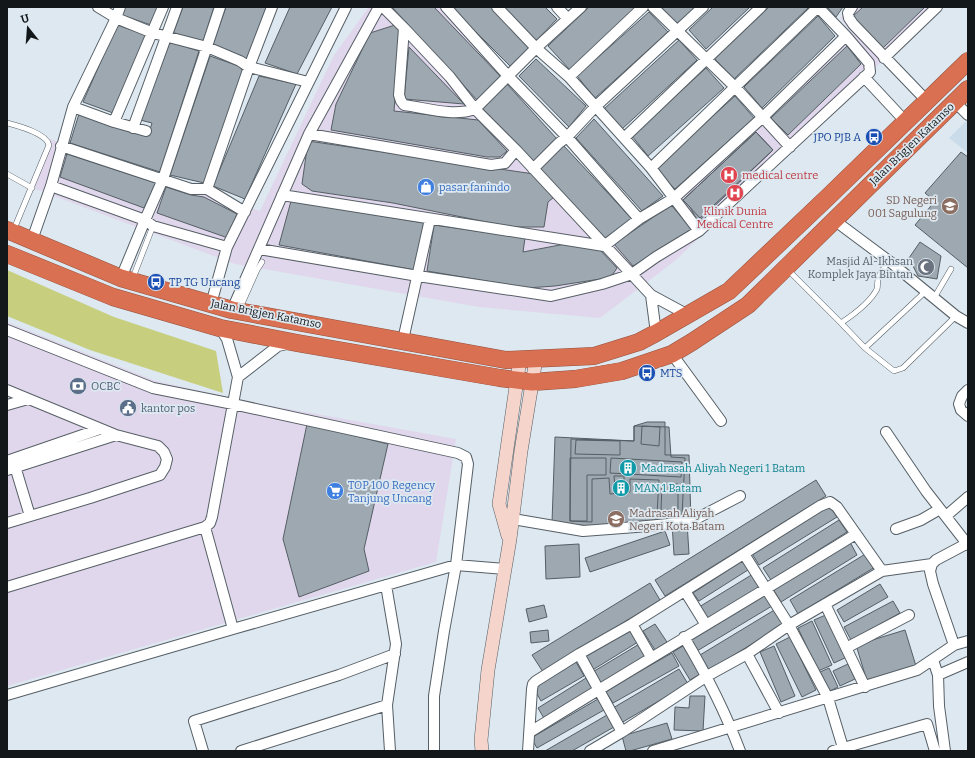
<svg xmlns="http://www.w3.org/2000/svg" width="975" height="758" font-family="Bitter,serif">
<rect width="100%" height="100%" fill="#dde8f0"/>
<!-- commercial -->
<path fill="#e1d7ec" d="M369,7h69l200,221 45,-33 171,-159 -14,-18 12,-11h86l-262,253 -76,58 -121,-11 -244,-43 -205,-77 20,-48 210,72 74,-156z
M7,322l149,59 99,22 201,36 -20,123 -429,124z"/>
<!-- built -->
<path fill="#cadce9" d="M968,119v34l-19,-15z"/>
<!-- green -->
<path fill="#c7cf7f" d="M7,270l107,47 102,34 7,42 -133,-43 -83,-34z"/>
<!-- building -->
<path fill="#9ea8b0" stroke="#555e65" d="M125,7h33l-7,18 -29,-10z
M183,7h31l-11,35 -30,-8z
M226,7h41l-20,53 -34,-16z
M290,7h42l-35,67 -32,-11z
M392,7h42l67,70 -24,23z
M451,7h41l39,42 -19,19z
M500,7h45l12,12 -21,22z
M589,7h48l-67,63 -22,-24z
M659,7h40l-20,20z
M713,7h37l-44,42 -17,-19z
M769,7h40l-75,72 -20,-21z
M827,7h16l-7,10z
M863,7h62l-42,41 -31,-31z
M649,12l19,20 -73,66 -18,-22z
M818,16l17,20 -73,72 -18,-21z
M117,25l29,10 -33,78 -30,-11z
M395,25l5,8 -6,78 84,9 29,31 -7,6h-13l-156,-27 5,-26 34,-71z
M679,40l18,20 -75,69 -18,-20z
M170,42l29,9 -39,121 -90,-29 9,-29 69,22 4,-13 -12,-3z
M847,46l14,18 -73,71 -17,-17z
M409,47l55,57 -60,-5z
M210,56l29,10 4,5 -39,112 -34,-8z
M536,59l50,47 -17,21 -50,-51z
M706,68l18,20 -76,68 -16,-20z
M259,76l37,8 -51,115 -32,-13z
M506,83l51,56 -23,22 -52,-53z
M735,96l19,22 -79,71 -21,-20z
M594,119l69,77 -21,15 -66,-73z
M756,132l17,18 -73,68 -17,-18z
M756,132l17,18 -75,72 -8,-15 -7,-7z
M308,141l226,33 20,23 -6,5 -4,25h-33l-118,-24 -81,-12 -10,-7z
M563,145l69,74 -27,19 -66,-70z
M961,152l7,5v111l-53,-43 20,-24 -10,-8z
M67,154l89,29 -12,25 -84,-31z
M166,187l25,8 13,2 33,17 -9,24 -71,-25z
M291,201l133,22 -9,47 -136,-25z
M671,205l22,25 -60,36 -19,-22z
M434,225l91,13 -2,14 42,-8 33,4 19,20 -4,6 -6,4 -52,8 -28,2 -100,-17z
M920,242l21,14 -4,23 -19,-3 -9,-18z
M647,422h18v33h24l2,66 -87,6 -52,-4 3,-86 79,4v-15z
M307,424l81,20 -24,105 5,22 -70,26 -16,-58z
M634,426l35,1 2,30 14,1 -3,57h-25l2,-35 -29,-1v13l-20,2 -1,-16 -17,1v43l-22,-1 1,-82 63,2z
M642,426l18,1 -1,19 -18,-2z
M576,440l44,1v14l-45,-1z
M570,458h36v17h-19v46h-17z
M611,458l71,4 -1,15 -71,-4z
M614,476h10v11h-9z
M816,480l10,16 -161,100 -10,-16z
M678,484v26h-17l1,-25z
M828,504l9,13 -78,48 -8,-13z
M839,520l8,12 -76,48 -8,-12z
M687,522l2,32 -15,1 -2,-32z
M665,531l5,14 -80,27 -5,-14z
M850,542l7,13 -76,47 -8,-13z
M579,544l1,33 -34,2 -1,-33z
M867,553l8,14 -77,47 -8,-14z
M745,559l6,9 -52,33 -6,-8z
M753,574l8,13 -54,32 -8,-12z
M650,583l10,17 -117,72 -11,-17z
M880,584l8,13 -44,25 -7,-12z
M764,594l8,12 -75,45 -7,-12z
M893,601l7,12 -49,27 -7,-13z
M544,605l3,12 -18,5 -3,-13z
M776,609l9,15 -76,46 -9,-15z
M828,614l19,43 -13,6 -20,-43z
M812,621l20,44 -14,6 -20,-43z
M655,624l12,18 -12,8 -12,-19z
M548,630l1,11 -18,2 -1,-11z
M631,630l7,12 -47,29 -8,-13z
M905,630l11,36 -49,15 -11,-36z
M790,637l26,53 -14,7 -26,-53z
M641,643l8,13 -50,30 -8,-13z
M683,646l17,28 -10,6 -17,-28z
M774,646l21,50 -14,6 -21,-50z
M672,653l7,13 -66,37 -8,-12z
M576,662l8,14 -43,25 -8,-14z
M848,664l7,15 -15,7 -7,-15z
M829,668l9,19 -10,5 -8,-20z
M679,669l9,15 -67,39 -8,-15z
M586,678l7,12 -48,30 -7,-12z
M690,696h15l-2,35 -29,-1 1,-23 14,1z
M598,699l6,11 -67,38 -6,-10z
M607,715l7,12 -42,24h-27z
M667,723l5,16 -42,12h-4l-4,-15z"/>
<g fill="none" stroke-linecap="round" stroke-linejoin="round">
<defs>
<path id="lane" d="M7,123c11,3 39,10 42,22l-35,84
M7,174l25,14
M889,261c-4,6 -10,12 -11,19 -1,3 0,6 -1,9 -7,14 -24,26 -36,34l24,25 29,23 9,-3 53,-52
M788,270l53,53
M132,280l21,-54
M934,298l17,-29
M240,308l17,-38 5,-8
M865,348l61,-57"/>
<path id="street" d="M98,7l18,11 37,15 54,14 33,14 9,6 59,15
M383,7l21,21 46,49 25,32 41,41 135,145 37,20
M446,7l62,69 59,61 72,82
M497,7l39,41 33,29 55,61 27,30 48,63
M557,7l11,12
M653,7l82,80 55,60
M852,7l-4,6 1,5 4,6 73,76
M404,28l-5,67 2,6 3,4c23,3 49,12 71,4l61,-61 45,-41
M884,58l53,-51
M569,77l74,-70
M864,77l41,44
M955,102l13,13
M73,107l41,15 32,9
M114,122l49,-115
M133,128l44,-121
M309,134l182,31 14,-2 11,-13
M624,138l137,-131
M61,146l130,43h16l38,23
M651,168l167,-161
M533,169l26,-26 8,-6 28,-30 108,-100
M51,186l94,34 8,6 74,21 119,-240
M207,189l42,-122 23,-60
M282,195l322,51 35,-27 35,-21 89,-81 83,-81
M834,220l55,41 67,55 12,7
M32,240l19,-54 22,-79 43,-89 4,-11
M259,249l159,27 133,20 51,-12 30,-10 24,-17 43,-26 171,-159 -1,-9 -23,-27 -28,-29
M121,278l24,-58 18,-41 57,-172
M651,295l5,38
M211,304l16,-57
M232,310l77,-176 70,-127
M220,328l7,11 11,38 40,-31 9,-2
M7,330l146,58 80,16 225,49 8,4 2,7 -12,101 -12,66 -10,65v55
M403,340l27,-121
M672,354l49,67
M7,390l109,45 42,11 6,6 3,7 -2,8 -5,8 -70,23 -83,25
M968,390l-6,6 -3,8 2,6 7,6
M7,405l21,-6
M886,432l40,59 42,54
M7,461l93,-32
M14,463l16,53
M7,470l109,-35
M946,516l22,-19
M513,519l70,12 53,-4 54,-5 50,-26
M205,527l28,102 223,-64 49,4
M896,529l25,-9 19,-11
M744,554l45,71 39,73 16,53
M386,585l10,59 -9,61 3,46
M7,587l198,-60 5,-4 2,-6 26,-140
M685,591l21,34
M825,604l40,83
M632,624l19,33
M684,637c22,37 41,74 56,114
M954,645l-21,-61 -3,-13 2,-7 4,-4 32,-17
M846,648l63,-33
M579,654l43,78
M747,654l32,59
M933,660l5,15 1,31 6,45
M938,675l30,-13
M7,695l226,-66
M530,732c108,-67 217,-131 326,-198
M203,751l-9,-30 145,-46 56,-21
M241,751l146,-46
M528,751l4,-62 1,-5 3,-3 43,-27 53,-30 188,-118 10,-4 7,5 45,64
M590,751l32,-19 85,-56 40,-22 42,-29 93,-54 50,-7
M653,751l264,-81 37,-25 14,-4
M833,751l94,-27 8,27"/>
<path id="secondary" d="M508,536l-9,-32 21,-145
M482,751l-1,-11 7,-70 22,-131 11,-88 15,-92"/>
<path id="highway" d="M7,230l114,48 111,32 274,50 88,-4 45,-14 17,-9 73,-42 101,-96 138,-134
M7,254l106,43 107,31 77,15 203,35 32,4 43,-3 47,-8 50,-17 20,-12 56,-37 220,-216"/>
</defs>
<!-- lane casing -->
<use href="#lane" stroke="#565f66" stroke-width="6"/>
<!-- street casing -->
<use href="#street" stroke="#565f66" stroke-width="12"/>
<!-- secondary casing -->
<use href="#secondary" stroke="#565f66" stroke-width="14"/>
<!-- highway casing -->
<use href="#highway" stroke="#94513e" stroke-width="18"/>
<!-- lane -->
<use href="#lane" stroke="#fff" stroke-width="5"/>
<!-- street -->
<use href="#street" stroke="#fff" stroke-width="10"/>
<!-- secondary -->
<use href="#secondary" stroke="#f4d4cb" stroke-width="13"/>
<!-- highway -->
<use href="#highway" stroke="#d97052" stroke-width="17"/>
</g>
<!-- icons -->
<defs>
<symbol id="bus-disc" viewBox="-11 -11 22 22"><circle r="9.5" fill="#1a4fb4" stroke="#dde8f0"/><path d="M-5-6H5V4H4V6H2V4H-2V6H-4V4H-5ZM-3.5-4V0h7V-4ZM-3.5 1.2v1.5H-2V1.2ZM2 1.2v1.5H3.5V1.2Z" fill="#fff"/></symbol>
<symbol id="hospital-disc" viewBox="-11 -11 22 22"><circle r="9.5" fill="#e0444e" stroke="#dde8f0"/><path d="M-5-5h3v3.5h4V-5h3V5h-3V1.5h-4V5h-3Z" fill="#fff"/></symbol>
<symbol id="shop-disc" viewBox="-11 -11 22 22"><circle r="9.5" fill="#3f7fe0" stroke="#dde8f0"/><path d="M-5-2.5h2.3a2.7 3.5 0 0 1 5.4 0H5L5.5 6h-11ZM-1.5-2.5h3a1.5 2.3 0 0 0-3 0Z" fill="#fff"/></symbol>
<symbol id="university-disc" viewBox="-11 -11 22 22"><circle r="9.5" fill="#8d6e63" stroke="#dde8f0"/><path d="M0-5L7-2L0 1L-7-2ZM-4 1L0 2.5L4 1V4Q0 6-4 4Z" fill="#fff"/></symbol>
<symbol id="mosque-disc" viewBox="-11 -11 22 22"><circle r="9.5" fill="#6b7280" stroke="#dde8f0"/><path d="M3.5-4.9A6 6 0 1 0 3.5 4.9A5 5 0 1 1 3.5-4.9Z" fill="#fff"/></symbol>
<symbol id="bank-disc" viewBox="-11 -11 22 22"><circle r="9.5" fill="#5c6f8a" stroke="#dde8f0"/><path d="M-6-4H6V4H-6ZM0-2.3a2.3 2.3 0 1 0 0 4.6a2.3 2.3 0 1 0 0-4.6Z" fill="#fff"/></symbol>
<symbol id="civic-disc" viewBox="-11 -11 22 22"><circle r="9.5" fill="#5c6f8a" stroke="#dde8f0"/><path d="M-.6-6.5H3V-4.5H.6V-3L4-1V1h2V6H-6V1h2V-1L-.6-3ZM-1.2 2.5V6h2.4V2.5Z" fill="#fff"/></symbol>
<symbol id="building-disc" viewBox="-11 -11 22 22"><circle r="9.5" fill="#0f9aa8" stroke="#dde8f0"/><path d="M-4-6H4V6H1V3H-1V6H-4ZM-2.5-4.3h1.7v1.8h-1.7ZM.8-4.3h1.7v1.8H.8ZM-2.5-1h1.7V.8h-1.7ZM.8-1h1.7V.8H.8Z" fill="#fff"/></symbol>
<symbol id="supermarket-disc" viewBox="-11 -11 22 22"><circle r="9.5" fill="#3f7fe0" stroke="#dde8f0"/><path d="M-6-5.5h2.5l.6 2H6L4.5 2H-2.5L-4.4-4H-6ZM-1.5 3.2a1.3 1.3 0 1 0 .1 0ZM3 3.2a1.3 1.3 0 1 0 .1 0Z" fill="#fff"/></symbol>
<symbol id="school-disc" viewBox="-11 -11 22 22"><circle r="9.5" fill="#8d6e63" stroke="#dde8f0"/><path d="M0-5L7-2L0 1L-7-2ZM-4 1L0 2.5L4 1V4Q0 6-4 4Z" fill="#fff"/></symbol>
</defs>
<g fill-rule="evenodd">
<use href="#bus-disc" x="864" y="127" width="20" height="20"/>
<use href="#hospital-disc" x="719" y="165" width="20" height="20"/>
<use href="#shop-disc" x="416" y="177" width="20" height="20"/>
<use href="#hospital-disc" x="725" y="183" width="20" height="20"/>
<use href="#university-disc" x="940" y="196" width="20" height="20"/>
<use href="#mosque-disc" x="916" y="257" width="20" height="20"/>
<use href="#bus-disc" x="146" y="272" width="20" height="20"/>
<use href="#bus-disc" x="637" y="363" width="20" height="20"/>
<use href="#bank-disc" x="68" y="376" width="20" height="20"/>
<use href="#civic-disc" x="118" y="398" width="20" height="20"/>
<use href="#building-disc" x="618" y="458" width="20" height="20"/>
<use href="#building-disc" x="611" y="478" width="20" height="20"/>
<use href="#supermarket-disc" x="325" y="481" width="20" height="20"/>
<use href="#school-disc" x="606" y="509" width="20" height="20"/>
</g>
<g text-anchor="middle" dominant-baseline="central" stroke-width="3.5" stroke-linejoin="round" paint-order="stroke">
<!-- transit labels -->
<g font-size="11" fill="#164399" stroke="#dde8f0" text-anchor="start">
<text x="861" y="137" text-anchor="end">JPO PJB A</text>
<text x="169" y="282">TP TG Uncang</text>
<text x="660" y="373">MTS</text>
</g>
<!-- street labels -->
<g font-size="11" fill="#131719" stroke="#dde8f0">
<text transform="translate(912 144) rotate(-44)">Jalan Brigjen Katamso</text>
<text transform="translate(266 314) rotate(11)">Jalan Brigjen Katamso</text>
</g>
<!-- health labels -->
<g font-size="11" fill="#be3a42" stroke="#dde8f0" text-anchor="start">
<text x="742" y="175">medical centre</text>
<text x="735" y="211" text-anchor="middle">Klinik Dunia<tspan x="735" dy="13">Medical Centre</tspan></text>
</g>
<!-- shop labels -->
<g font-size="11" fill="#366cbe" stroke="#dde8f0" text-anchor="start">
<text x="439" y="187">pasar fanindo</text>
<text x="348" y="485">TOP 100 Regency<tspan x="348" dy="13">Tanjung Uncang</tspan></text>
</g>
<!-- education labels -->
<g font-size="11" fill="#785e54" stroke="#dde8f0" text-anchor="end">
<text x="937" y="200">SD Negeri<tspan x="937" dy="13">001 Sagulung</tspan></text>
<text x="629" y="513" text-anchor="start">Madrasah Aliyah<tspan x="629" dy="13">Negeri Kota Batam</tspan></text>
</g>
<!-- worship labels -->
<g font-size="11" fill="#5b616d" stroke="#dde8f0" text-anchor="end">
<text x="913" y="261">Masjid Al-Ikhsan<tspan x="913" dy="13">Komplek Jaya Bintan</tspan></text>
</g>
<!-- service labels -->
<g font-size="11" fill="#4e5e75" stroke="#dde8f0" text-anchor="start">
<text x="91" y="386">OCBC</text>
<text x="141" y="408">kantor pos</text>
</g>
<!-- culture labels -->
<g font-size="11" fill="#0d838f" stroke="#dde8f0" text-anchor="start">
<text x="641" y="468">Madrasah Aliyah Negeri 1 Batam</text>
<text x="634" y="488">MAN 1 Batam</text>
</g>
</g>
<!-- border -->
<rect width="975" height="758" fill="none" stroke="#131719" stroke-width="16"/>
<!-- north arrow -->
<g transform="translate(28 28) rotate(343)" stroke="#dde8f0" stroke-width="3" paint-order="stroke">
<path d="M0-3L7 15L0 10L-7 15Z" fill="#131719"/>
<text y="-6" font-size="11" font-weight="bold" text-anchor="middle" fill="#131719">U</text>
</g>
</svg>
